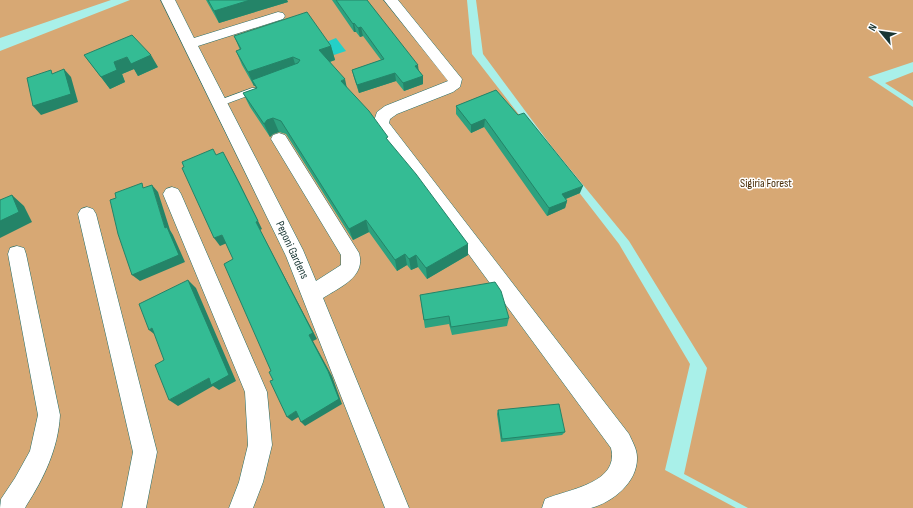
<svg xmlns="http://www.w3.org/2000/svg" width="913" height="508" font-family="'Sofia Sans Condensed',sans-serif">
<rect width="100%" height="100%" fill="#a9f0e9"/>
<!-- green -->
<path fill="#d7a874" d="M0,0h111l-111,38z
M130,0h337l5,54 147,190 71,120 -25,106 71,38h-736v-457z
M476,0h437v62l-45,15 45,30v401h-165l-64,-34 23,-106 -78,-127 -77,-94 -69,-93z
M913,72v29l-28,-18z"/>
<!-- water -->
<path fill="#24d0c7" d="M336,38l10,13 -12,4 -10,-12z"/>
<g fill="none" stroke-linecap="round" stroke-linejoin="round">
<defs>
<path id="lane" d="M252,88h6l1,2 -1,2 -35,13h-6l-1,-2 1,-2z"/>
<path id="street" d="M161,0h14l19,38 84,-26 5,1 2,3 -2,3 -85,27 105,204 13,31 25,-16v-10l-70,-116 2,-4 6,-2 6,2 74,118c7,24 -19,34 -36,45l86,210h-24l-99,-252z
M384,0h14l64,79 -2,8 -7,5 -56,22 -7,5 -1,4 240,311c3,7 8,15 8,23 1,25 -24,45 -46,51 -13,0 -36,0 -49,0l3,-9c24,-10 75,-16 66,-51l-238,-324 4,-12 8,-6 63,-25z
M172,187l6,2 3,5 86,198 5,53 -9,37 -10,26h-24l10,-26 9,-37 -3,-53 -82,-198 3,-5z
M87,207l6,2 3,5 61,238 -11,56h-24l11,-56 -55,-238 3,-5z
M17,246l7,2 2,6 34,161c-2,34 -16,63 -34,91l-1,2h-25l1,-9 14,-21 15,-27 8,-36 -30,-161 2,-6z"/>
</defs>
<!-- lane casing -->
<use href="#lane" stroke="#256d68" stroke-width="1"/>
<!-- street casing -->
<use href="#street" stroke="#256d68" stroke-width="1"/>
<!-- lane -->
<use href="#lane" fill="#fff" fill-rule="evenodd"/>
<!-- street -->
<use href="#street" fill="#fff" fill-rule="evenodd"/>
</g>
<!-- wall -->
<path fill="#2da27f" d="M206,0h81l1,2 -69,21z
M332,0h35l56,76v8l-19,7 -8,-10 -37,12 -5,-15 -2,-8 29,-10 -18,-24 -3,1 -4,-5h-2z
M234,36l97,10 4,14 -5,2 17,26 121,156v11l-41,24 -9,-12 -7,3 -4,-5 -10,6 -28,-39 -16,8 -67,-106 -7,-2 -6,2 -3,3 -20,-30 -7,-14 13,-4 -1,-3h-1l-12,-21 -6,-14 4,-1z
M84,55l74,12 -20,9 -4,-7 -12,5 3,8 -15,7z
M496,90l84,103 -14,6 1,2 -2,7 -18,8 -63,-89 -13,6 -15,-19v-8z
M420,295l89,23 -2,8 -55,9 -3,-11 -24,4z
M498,410l67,22 -3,3 -61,7 -4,-28z"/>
<!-- shaded-wall -->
<path fill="#248468" d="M250,0h37l1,2 -69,21 -5,-12z
M354,23l2,9h-2l-1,-8z
M361,27l2,9 -3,1 -2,-9z
M331,46l4,14 -12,4 -4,-14z
M151,55l7,12 -20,9 -4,-7 -12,5 3,8 -15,7 -9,-12 13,-15 13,-5z
M293,57l4,14 -45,9 3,6h-1l-6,-14z
M418,65l1,8 -4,-7z
M64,69l7,8 7,25 -37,13 -8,-9z
M395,73l1,8 -37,12 -2,-8z
M423,76v8l-19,7 -1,-8z
M345,79l3,14 -7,-12z
M273,118l6,14 -6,2 -3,3 -6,-13 3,-4z
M485,119l-1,8 -13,6v-8z
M223,152l18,34 21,43 -2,1 57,109 -4,2 19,35 10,28 -37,22 -4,-4 8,-87z
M152,185l6,7 12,38 3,5 12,27 -45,19 -8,-6 33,-47z
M583,186l-3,7 -20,8 2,-7z
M12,195l12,11 8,16 -32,16v-17z
M567,201l-2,7 -18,8 2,-8z
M366,220l3,12 -16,8 -4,-11z
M222,235l5,8 -7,3 -6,-8z
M468,244v11l-41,24 -1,-11z
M405,254l2,11 -10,6 -2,-11z
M416,255l2,12 -7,3 -2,-11z
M188,280l8,8 40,93 -17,9 -6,-4 -35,20 -9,-6 40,-22z
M152,328l6,9 -9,-7z
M296,411l4,5 -8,5 -5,-4z"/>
<!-- building -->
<path fill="#34bc94" stroke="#248468" d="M208,0h42l-36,11z
M336,0h31l51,65 -3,1 8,10 -20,7 -8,-10 -38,12 -5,-15 32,-11 -23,-32 -3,1 -4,-5 -1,1z
M307,12l24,34 -12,4 26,29 -4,2 28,30 19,26 -2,1 30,36 52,70 -42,24 -10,-13 -7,4 -4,-5 -10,6 -29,-40 -17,9 -68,-108 -8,-3 -6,2 -3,4 -21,-31 14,-5 -5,-8 46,-17 2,-3 -7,-3 -45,15 -12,-21 5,-2 -7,-13z
M132,35l19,20 -20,9 -4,-7 -13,5 3,8 -16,7 -17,-22z
M64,69l7,25 -38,12 -6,-28 24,-8 1,4z
M496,90l22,25 6,-2 59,73 -21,8 5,7 -18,7 -64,-89 -14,6 -15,-19z
M213,149l3,6 7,-3 13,25 22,44 -2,1 57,111 -4,2 19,36 11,28 -38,23 -5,-11 -9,6 -17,-36 3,-1 -4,-8 2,-1 -47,-107 9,-5 -11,-24 -8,3 -32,-70 2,-1 -2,-5z
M142,183l1,5 9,-3 13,43 2,-1 12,28 -47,20 -14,-41 -8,-34 6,-2 -1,-5z
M12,195l7,17 -19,9v-21z
M188,280l41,95 -18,10 -2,-7 -40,22 -14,-35 9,-5 -12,-32 -3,2 -10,-26z
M495,282l6,9 8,27 -58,9 -2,-11 -25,4 -4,-25z
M559,404l6,28 -63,7 -4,-29z"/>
<g text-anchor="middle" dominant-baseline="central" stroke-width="3" stroke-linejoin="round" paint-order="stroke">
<!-- park labels -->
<g font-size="12" fill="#482c07" stroke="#fff">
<text x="766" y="183">Sigiria Forest</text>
</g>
<!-- street labels -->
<g font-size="12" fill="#193633" stroke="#fff">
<text transform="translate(292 250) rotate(65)">Peponi Gardens</text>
</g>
</g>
<!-- north arrow -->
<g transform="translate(881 32) rotate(299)" stroke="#ffffff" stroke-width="3" paint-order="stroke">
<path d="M0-3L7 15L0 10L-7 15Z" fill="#193633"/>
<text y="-6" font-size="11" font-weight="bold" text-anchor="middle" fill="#193633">N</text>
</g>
</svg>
